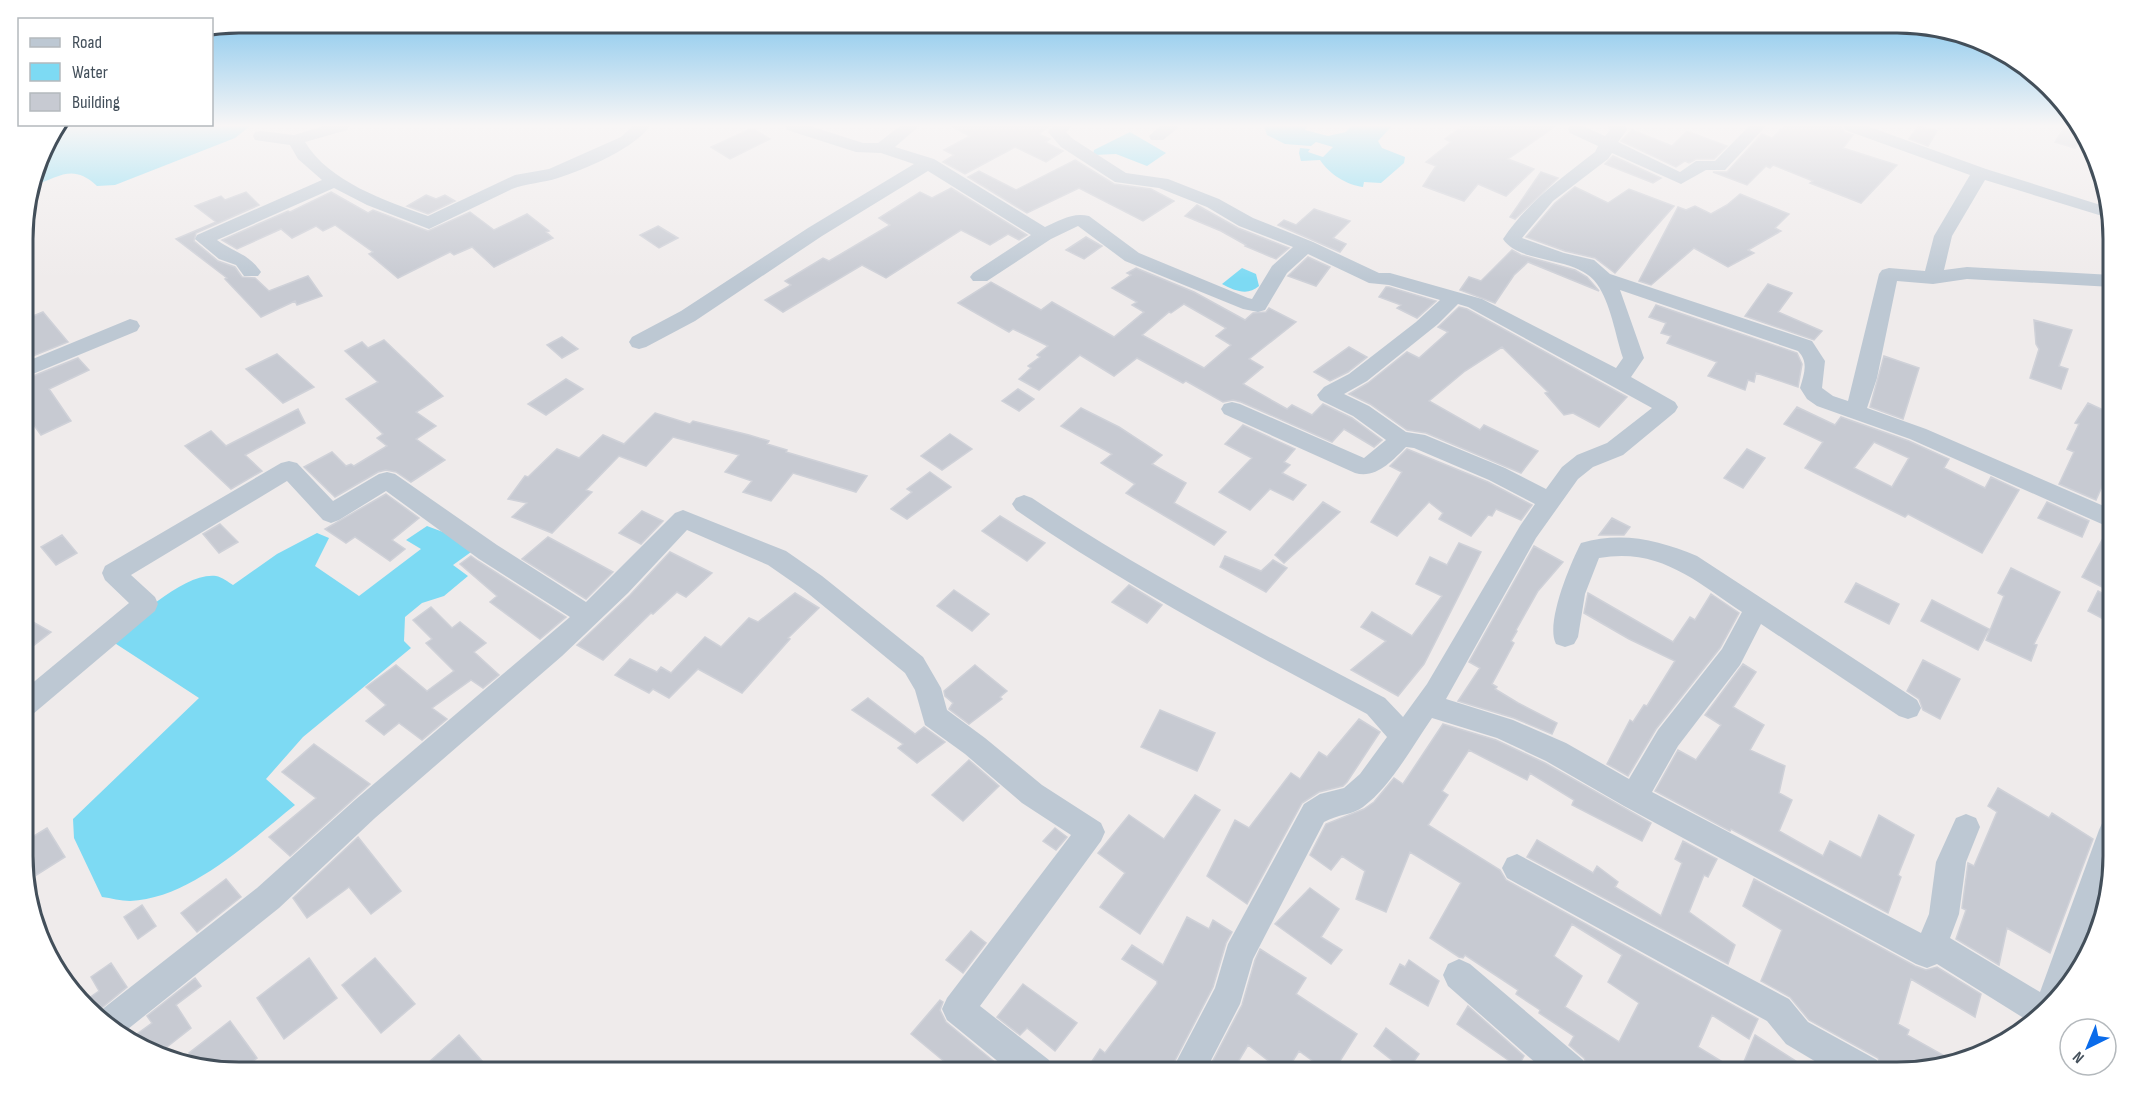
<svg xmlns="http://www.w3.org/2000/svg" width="2136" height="1095" font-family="'Sofia Sans Condensed',sans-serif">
<rect width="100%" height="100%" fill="#efebeb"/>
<!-- water -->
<path fill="#7ddaf3" d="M58,126h192l-15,12 -120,47 -18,1c-24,-22 -36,-10 -64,0l12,-43z
M1264,126h43l-2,4 23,6 18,-4 5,-6h41l-14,15 4,7 23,9 -1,6 -23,20 -17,-1 -1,5c-16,-2 -34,-13 -43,-27l-19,1 -2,-8 1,-5 10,1 -2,3 15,5 10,-10 -17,-5 -5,4 -26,-2 -18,-9z
M1130,132l36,21 -19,13 -31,-12 -23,1 1,-5z
M1242,268l14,6 3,12c-11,10 -24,5 -37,-2z
M427,526l24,9 20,17 -18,13 15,11 -24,20 -22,7 -17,14 -1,24 7,7 -108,89 -37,42 29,26c-45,36 -105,94 -165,96 -9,0 -19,-3 -28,-4l-28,-59 -1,-19 126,-121 -89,-58c24,-19 74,-68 106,-64 6,1 12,6 17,9l44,-31 40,-21 12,5 -14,28 44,30 62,-47 -15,-9z"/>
<!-- building -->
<path fill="#c7cad2" stroke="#cfd1d8" stroke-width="1.5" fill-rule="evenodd" d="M951,126h99l-11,8 11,5 -5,3 18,9 -17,11 -31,-15 -50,27 -22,-12 11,-7 -10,-5 26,-14z
M1463,126h93l-48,33 26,10 -28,27 -28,-12 -14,17 -41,-15 13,-20 -10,-4 25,-20 -6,-3z
M1785,126h56l3,6 9,3 -10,13 54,17 -36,38 -51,-20 3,-2 -40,-16 -3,3 -4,-2 -19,19 -34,-13h14l35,-38 10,4z
M1918,126l19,5 -9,15 -19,-7z
M752,128l18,11 -40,20 -19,-12z
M2064,128l19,6 -8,14 -20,-6z
M1632,130l40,16 15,-15 40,15 -13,13h-18l-7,4 -4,-2 -9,6 -55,-26z
M1613,156l48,22 -8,5 -48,-19z
M1075,160l39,24 37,5 23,12 -31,20 -64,-33 -52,25 -59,-36 11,-6 37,19z
M1541,172l17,6 -43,41 -5,-2z
M1575,187l33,16 21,-14 45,17 -59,67 -20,-15 -30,-7 -39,-14 29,-34z
M951,188l76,47 -8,5 -11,-6 -18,11 -29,-15 -75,48 -24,-13 -79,47 -18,-12 26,-15 -6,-4 38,-23 6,3 61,-36 -11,-7 41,-26 12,6z
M246,192l13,13 -63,28 -2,8 24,20 17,6 7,10 13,1 14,13 39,-15 14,20 -25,9 -2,-4 -34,16 -36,-38 2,-1 -51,-39 40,-17 -21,-16 26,-10 4,4z
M331,192l37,21 5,-3 55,21 42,-19 24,18 33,-16 22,17 -3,1 7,6 -59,29 -22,-20 -18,8 -4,-3 -52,26 -29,-24 4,-2 -38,-27 -12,6 -7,-5 -24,12 -11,-9 -44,20 -15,-9 66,-29 2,1z
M1740,194l49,20 -14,14 6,3 -33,19 6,3 -26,14 -34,-19 -43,37 -12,-4 39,-74 8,3 9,-4 16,8 16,-9z
M426,195l10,4 9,-4 10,6 -27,13 -21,-8z
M1197,205l41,23 51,20 -13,11 -31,-13 1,-1 -25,-14 -36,-15z
M1314,209l36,12 -17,17 13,6 -6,8 -62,-27 6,-5 12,5z
M658,226l20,12 -19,10 -19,-13z
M1086,237l16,9 -18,13 -18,-9z
M1512,250l9,5 54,15 12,7 12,14 -71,-29 -14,13 -19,28 -35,-13 9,-13 12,4z
M1308,257l22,10 -14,19 -28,-10z
M1136,268l58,24 51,28 8,-7 13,-1 3,-4 27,14 -47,37 14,8 -20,17 44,25 5,-4 20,10 11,-11 29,14 30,22 -8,7 -30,-18 -12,13 -91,-40 -8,-2 -10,2 -37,-21 -3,2 -46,-25 -23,18 -34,-21 -41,35 -20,-11 12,-11 -3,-2 12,-9 -3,-2 11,-9 -35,-17 -4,3 -51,-29 33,-21 50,28 11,-8 62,35 30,-25 -12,-7 5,-3 -25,-14 19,-13 -4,-2zM1184,304l42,24 -10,8 15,9 -27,23 -62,-33 27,-23 2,1z
M1768,284l24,9 -14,19 44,19 -8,9 -69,-24z
M1386,287h3l47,14 -19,17 -20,-10 4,-3 -22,-8z
M1656,305l141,48 5,11 -4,23 -42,-14 -2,9 -6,-2 -3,10 -37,-14 9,-14 -50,-19 4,-7 -10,-3 5,-10 -17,-6z
M1459,307l8,2 160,88 -28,30 -26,-14 -9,2 -19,-22 3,-1 -46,-45 -37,24 -36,30 51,29 4,-5 54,26 -17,22 -95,-40 -19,-3 -37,-26 -21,-10 19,-11 39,-31 12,6 29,-26 -10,-5z
M43,312l25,30 -45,18v-40z
M2034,320l38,10 -13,36 9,3 -7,20 -31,-11 9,-29 -3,-5z
M562,337l16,12 -16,9 -15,-13z
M384,340l59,56 -27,16 20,14 -20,13 29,21 -34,22 -15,-10 -10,-2 -8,2 -43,25 -31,-30 28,-15 14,14 5,-2 3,2 33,-20 -10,-8 6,-4 -37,-35 32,-17 -33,-31 17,-9 6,6z
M1349,347l18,10 -19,15 -18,9 -16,-9z
M277,354l37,33 -31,16 -37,-34z
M1884,356l35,12 -16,51 -33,-12z
M78,358l11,12 -40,19 22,32 -30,14 -18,-25v-30z
M566,379l17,10 -37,26 -18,-11z
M1018,389l16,10 -15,12 -17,-10z
M2088,403l24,11v50l-16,36 -37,-16 15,-32 -7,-3 12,-25 -4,-1z
M1797,407l38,18 6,-8 68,24 40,18 -5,9 41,20 6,-11 28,13 -37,63 -74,-39 -3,3 -100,-49 18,-26 -39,-18zM1874,442l35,16 -17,29 -38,-19z
M1081,408l38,19 43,28 -10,9 34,19 -12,20 52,29 -12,13 -88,-52 9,-9 -34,-21 11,-9 -51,-28z
M298,409l7,14 -60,32 17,16 -31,18 -46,-43 26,-15 15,15z
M655,413l35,11 3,-3 56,14 20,6 -2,3 20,6 -1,2 81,24 -11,16 -63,-19 -22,28 -28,-9 9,-11 -27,-9 14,-17 -66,-18 -27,29 -27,-10 -33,34 6,2 -40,41 -40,-16 15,-14 -19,-4 17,-23 3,1 29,-28 22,9 24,-23 21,9z
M1243,425l52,24 -11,13 6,3 -8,8 24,12 -13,15 -23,-11 -20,21 -31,-18 33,-34 -27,-14z
M950,434l22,15 -30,21 -21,-14z
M1407,449l81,33 44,23 -11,15 -25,-11 -4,7 -4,-1 -17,21 -32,-17 4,-6 -14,-11 -32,34 -26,-14 31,-50 -12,-6z
M1747,449l18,9 -22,30 -19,-10z
M930,472l21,15 -44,32 -16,-10 21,-17 -5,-3z
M386,494l33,24 -27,22 13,9 -15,12 -35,-24 -9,6 -21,-14z
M1323,502l17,10 -56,51 -9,-8z
M2047,502l42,19 -7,16 -44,-19z
M642,511l21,10 -22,23 -22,-11z
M1000,516l45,27 -18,18 -45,-30z
M1612,518l18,9 -6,8h-25z
M220,524l18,18 -19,11 -16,-19z
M2108,529l5,2v44l-7,14 -24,-12z
M62,535l15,18 -21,12 -15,-18z
M548,537l54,29 11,6 -27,27 -64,-40z
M1459,543l22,9 -57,112 -26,32 -47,-26 35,-29 -25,-14 11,-15 40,24 30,-40 -26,-12 14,-27 17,8z
M1534,546l29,16 -25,29 -22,39 1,1 -6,10 3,2 -22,41 5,3 -2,2 23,14 39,20 -5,11 -38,-16 -56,-17 22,-33 -11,-6z
M670,552l42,21 -26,24 -9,-5 -24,22 -2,-1 -48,47 -26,-15 53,-50z
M471,556l7,5 88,56 -26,22 -50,-37 7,-6 -37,-32z
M1225,556l36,15 12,-11 14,8 -21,24 -46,-25z
M2011,568l49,24 -26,52 3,1 -6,16 -45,-21 18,-44 -6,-3z
M1856,583l43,21 -10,20 -44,-22z
M1129,585l33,20 -15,18 -35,-21z
M954,590l35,24 -17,17 -35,-25z
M2098,591l15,8v25l-25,-13z
M795,593l24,15 -31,30 2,1 -48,54 -44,-24 -29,29 -16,-9 -4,4 -34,-18 15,-16 27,13 4,-5 10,6 34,-36 16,10 28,-29 9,4z
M1588,593l85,49 17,-25 5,3 16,-26 28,19 -19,35 -64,81 -28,47 -21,-12 23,-44 3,2 11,-17 3,1 28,-45 -46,-22 -45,-26z
M1932,600l57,29 -11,21 -57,-29z
M431,607l21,21 8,-6 26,21 -12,9 25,23 -16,13 -12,-8 -39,28 15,11 -25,21 -23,-17 -15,12 -18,-14 20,-16 -20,-18 30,-22 31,26 27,-20 -28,-28 6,-4 -19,-19z
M24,617l27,15 -27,21z
M1923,660l37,19 -20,40 -17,-9 -4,-11 -12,-8z
M1743,664l13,8 -23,35 31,18 -14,25 35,16 -6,27 13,7 -13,31 44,25 7,-15 31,17 18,-43 35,20 -16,40 3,2 -13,36 -157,-84 -1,2 -75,-40 23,-41 18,10 25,-35 -16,-10z
M975,665l32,26 -7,6 2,2 -33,25 -20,-15 4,-6 -8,-7 -1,-5z
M868,698l47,36 9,-7 21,15 -28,21 -19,-15 5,-4 -51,-34z
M1160,710l55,23 -18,38 -56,-24z
M1359,719l21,13 -33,50 -4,4 -24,6 -17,11 -55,101 -40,-28 28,-56 14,8 42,-55 9,6 19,-27 8,5z
M1443,724l53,16 49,23 106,60 -9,18 -70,-36 2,-5 -44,-27 -3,7 -58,-30 -27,41 6,4 -20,30 72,45 6,10 252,139 -9,20 -37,-24 -14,32 41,25h-149l-6,-14 -15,-13 5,-9 -35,-23 1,-3 -24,-16 2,-4 -53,-35 -2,3 -4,-1 -29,-19 31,-55 -51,-31 -24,60 -30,-13 9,-28 -23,-15 -11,14 -21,-15 16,-31 38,-15 10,-7 20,-24 9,6zM1572,924l50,31 -14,27 31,21 -20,39 -54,-35 17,-31 -28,-20z
M314,744l56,40 -80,72 -21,-19 47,-39 -34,-26z
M969,760l30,26 -36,35 -31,-26z
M1998,788l51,30 3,-5 41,26 -43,114 -43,-25 -8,37 -43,-26 10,-29 -4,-2 6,-45 6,3 23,-54 -9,-6z
M1195,795l25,15 -80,124 -40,-27 25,-34 -27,-20 31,-38 35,24z
M47,828l18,29 -41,26v-41z
M1055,828l12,9 -11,13 -13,-9z
M358,837l43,54 -30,23 -22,-27 -42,31 -14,-20z
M1537,840l56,33 4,-7 21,16 -3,5 46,29 21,-53 -7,-4 8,-18 34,18 -9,18 -4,-2 -15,37 46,33 -7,19 -201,-107z
M226,879l15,18 -44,35 -16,-19z
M1754,879l161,87 11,4 11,-3 44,27 -6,23 -64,-38 -13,45 11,6 -2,5 43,24 -36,12 -15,-9 -2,10h-5l-11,-6 -3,-8 -69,-38 -19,-23 -29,-16 21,-51 -39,-24z
M1310,888l29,21 -18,28 21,13 -11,14 -56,-40z
M142,905l14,21 -18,13 -14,-22z
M1187,917l22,12 4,-9 19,12 -6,11 -13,44 -44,85h-84l15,-23 5,4 52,-69v-3l-35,-22 10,-14 31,20z
M971,931l15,12 -23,30 -17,-13z
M1260,949l46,29 -10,16 61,40 -24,38h-5l-29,-21 -13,21h-3l-35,-27 -16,27h-25l35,-67 13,-45z
M309,958l28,40 -53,41 -27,-41z
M375,958l40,46 -34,29 -39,-48z
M1409,960l30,21 -11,25 -38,-22 10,-20 5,3z
M111,963l16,24 -29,24 -12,-11 13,-9 -8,-14z
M195,978l6,8 -25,19 15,23 -33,26 -15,-4 -13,-11 22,-16 -5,-7z
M1023,984l54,39 -22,28 -28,-23 -7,7 -23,-18z
M940,1000l3,2 -3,8 6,12 51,42 -6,8h-34l-46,-38z
M1468,1006l56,50 -6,11 -61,-43z
M230,1021l27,37 -17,14 -45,-10 -6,-9z
M1386,1028l33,26 -12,18 -33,-26z
M459,1035l23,26 -13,11h-51z
M1755,1035l58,37h-58l-12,-8z"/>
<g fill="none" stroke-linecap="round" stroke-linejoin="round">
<!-- street -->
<path fill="#bdc8d3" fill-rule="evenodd" d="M324,126h25l-2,4 -42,12c24,40 81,59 123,74l87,-41 34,-6 72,-32 12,-11h17c-15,22 -66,44 -92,52 -15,5 -31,5 -46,11l-83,40 -62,-24 -33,-17 -117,52c18,13 31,13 44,32l-3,4h-14l-8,-11 -17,-6 -24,-20 2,-4 125,-55 -24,-21 -8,-14 -35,-5 -2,-4 2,-4 6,-1 33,4z
M785,126h25l53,17h15l22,-17h19l-24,21 39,12 111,68c14,-6 27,-15 44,-11l50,37 109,45 4,1 20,-33 21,-19 -54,-21 -32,-19 -48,-19 -44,-6 -54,-35 -13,-15 5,-6h19l-6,6 7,7 53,34 42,6 51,20 34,19 60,24 66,31h11l92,26 134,69 7,-10c-8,-24 -12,-54 -26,-74 -20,-29 -77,-19 -94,-45 26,-38 56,-59 92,-87l3,-6 -28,-13 -2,-4 2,-3h13l22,10 5,-6 -2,-4h17l2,4 -9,12 62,30 16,-11h19l34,-35h17l-41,44h-19l-25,14 -69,-31 -4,6 -55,42 -31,37 42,15 30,7 16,14 202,67 13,20 -3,27 11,8 15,5 31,-127 3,-4 7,-2 36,3 9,-35 36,-61 -125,-45 -2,-4h24l119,43 124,39 2,11 -127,-39 -33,56 -8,34 23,-3 145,8v12l-145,-8 -34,5 -36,-3 -20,97 -10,30 59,21 187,81v19l-203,-90 -93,-33 -10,-7 -7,-11c4,-14 9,-26 -2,-37l-178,-61 24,68 -13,19 44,25 3,5 -3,5 -52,43 -30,12 -15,12 -42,59 -90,161 67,21 53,23 63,36 29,-49 64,-81 20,-37c-46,-31 -83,-65 -143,-54l-14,36 -7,43 -4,7 -9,3 -9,-3c-11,-20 14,-80 25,-101 41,-12 78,-3 116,13l220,144 4,8 -4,8 -9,3 -9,-3 -138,-92 -21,41 -62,81 -26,46 269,141 8,-19 7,-52 20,-44 10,-4 10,4 4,9 -14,35 -7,52 -9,24 90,54 59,-162 4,-9 10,-4v40l-10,44 -21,62 -52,59 -93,-58 -10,4 -11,-4 -292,-158 -78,-45 -49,-23 -65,-20c-21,30 -40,67 -69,89 -10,8 -25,7 -39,15l-71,137 -13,45 -35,68h-34l44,-84 13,-44 76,-140 16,-10 24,-6 16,-14 27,-37 -20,-23c-120,-64 -240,-127 -351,-204l-4,-6 4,-6 8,-3 8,3c113,76 233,137 353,200l18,19 24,-33 93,-158 15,-22 -46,-24 -75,-32 -8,-1c-14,14 -30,32 -51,26l-131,-59 -3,-5 3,-5 8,-2 8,2 124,54 22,-18 -33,-24 -33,-16 -3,-5 7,-8 25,-13 67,-52 24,-22 -51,-15 -20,-2 -61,-29 -21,19 -22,37 -7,2 -15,-3 -118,-48 -47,-35 -27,13 -64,42h-14l-3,-4 3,-4 58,-38 -103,-64 -106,65 -127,85 -49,26 -7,2 -7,-2 -3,-5 3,-5 49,-26 127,-83 106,-64 -33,-11 -25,-1 -69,-22zM1458,304l10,3 184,101 -45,35 -30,12 -15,12 -16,22 -41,-21 -80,-33 -19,-3 -37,-26 -25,-12 23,-13 71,-57z
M1160,126h17l1,2 -15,12h-12l-2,-4z
M130,319l7,2 3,5 -3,5 -114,47v-15z
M289,461l8,2 36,38 46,-27 8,-2 8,2 102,71 89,57 89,-89 8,-3 103,41 36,25 101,81 18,31 6,22 38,28 57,47 59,38 4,9 -4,9 -121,165 69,54 4,12h-42l-64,-52 -5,-11 5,-11 124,-163 -49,-32 -57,-49 -40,-29 -10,-35 -10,-17 -101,-83 -36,-25 -81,-35 -59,63 -66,63 -187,162 -96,90 -156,125 -23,-22 157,-123 98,-88 215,-183 -91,-58 -93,-68 -47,29 -8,3 -8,-3 -36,-39 -156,94 24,22 3,7 -3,7 -122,103 -9,3v-27l105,-87 -24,-23 -3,-7 3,-7 176,-103z
M1517,854l272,145 19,23 69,38 4,12h-48l-47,-28 -19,-23 -260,-143 -5,-10 5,-10z
M1459,959l11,5 113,96 4,12h-41l-98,-86 -5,-11 5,-11z"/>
</g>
<!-- sky -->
<linearGradient id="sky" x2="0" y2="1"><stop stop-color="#7dc3ec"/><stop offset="0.45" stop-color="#f8f6f6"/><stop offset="1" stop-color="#f8f6f6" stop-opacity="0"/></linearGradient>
<rect width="2136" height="279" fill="url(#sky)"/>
<!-- crop -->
<path d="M0 0H2136V1095H0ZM239 33H1897A206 206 0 0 1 2103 239V856A206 206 0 0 1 1897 1062H239A206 206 0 0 1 33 856V239A206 206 0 0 1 239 33Z" fill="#fff" fill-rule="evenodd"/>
<path fill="none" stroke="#434f5a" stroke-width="3" d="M239 33H1897A206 206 0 0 1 2103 239V856A206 206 0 0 1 1897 1062H239A206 206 0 0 1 33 856V239A206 206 0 0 1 239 33Z"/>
<!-- legend -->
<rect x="18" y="18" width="195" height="108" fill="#ffffff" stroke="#b4b9bd" stroke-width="1.5"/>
<rect x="30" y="38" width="30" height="9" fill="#bdc8d3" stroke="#b4b9bd" stroke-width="1.5"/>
<text x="72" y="48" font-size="18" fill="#434f5a">Road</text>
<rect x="30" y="63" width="30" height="18" fill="#7ddaf3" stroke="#b4b9bd" stroke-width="1.5"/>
<text x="72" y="78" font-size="18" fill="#434f5a">Water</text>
<rect x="30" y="93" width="30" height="18" fill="#c7cad2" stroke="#b4b9bd" stroke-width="1.5"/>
<text x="72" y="108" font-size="18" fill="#434f5a">Building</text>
<!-- north arrow -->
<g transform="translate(2088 1047) rotate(223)"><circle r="28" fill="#ffffff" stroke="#b4b9bd" stroke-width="1.5"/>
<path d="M0-4.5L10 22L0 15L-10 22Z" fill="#0a6bea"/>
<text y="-9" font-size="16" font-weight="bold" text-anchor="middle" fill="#434f5a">N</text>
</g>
</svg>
